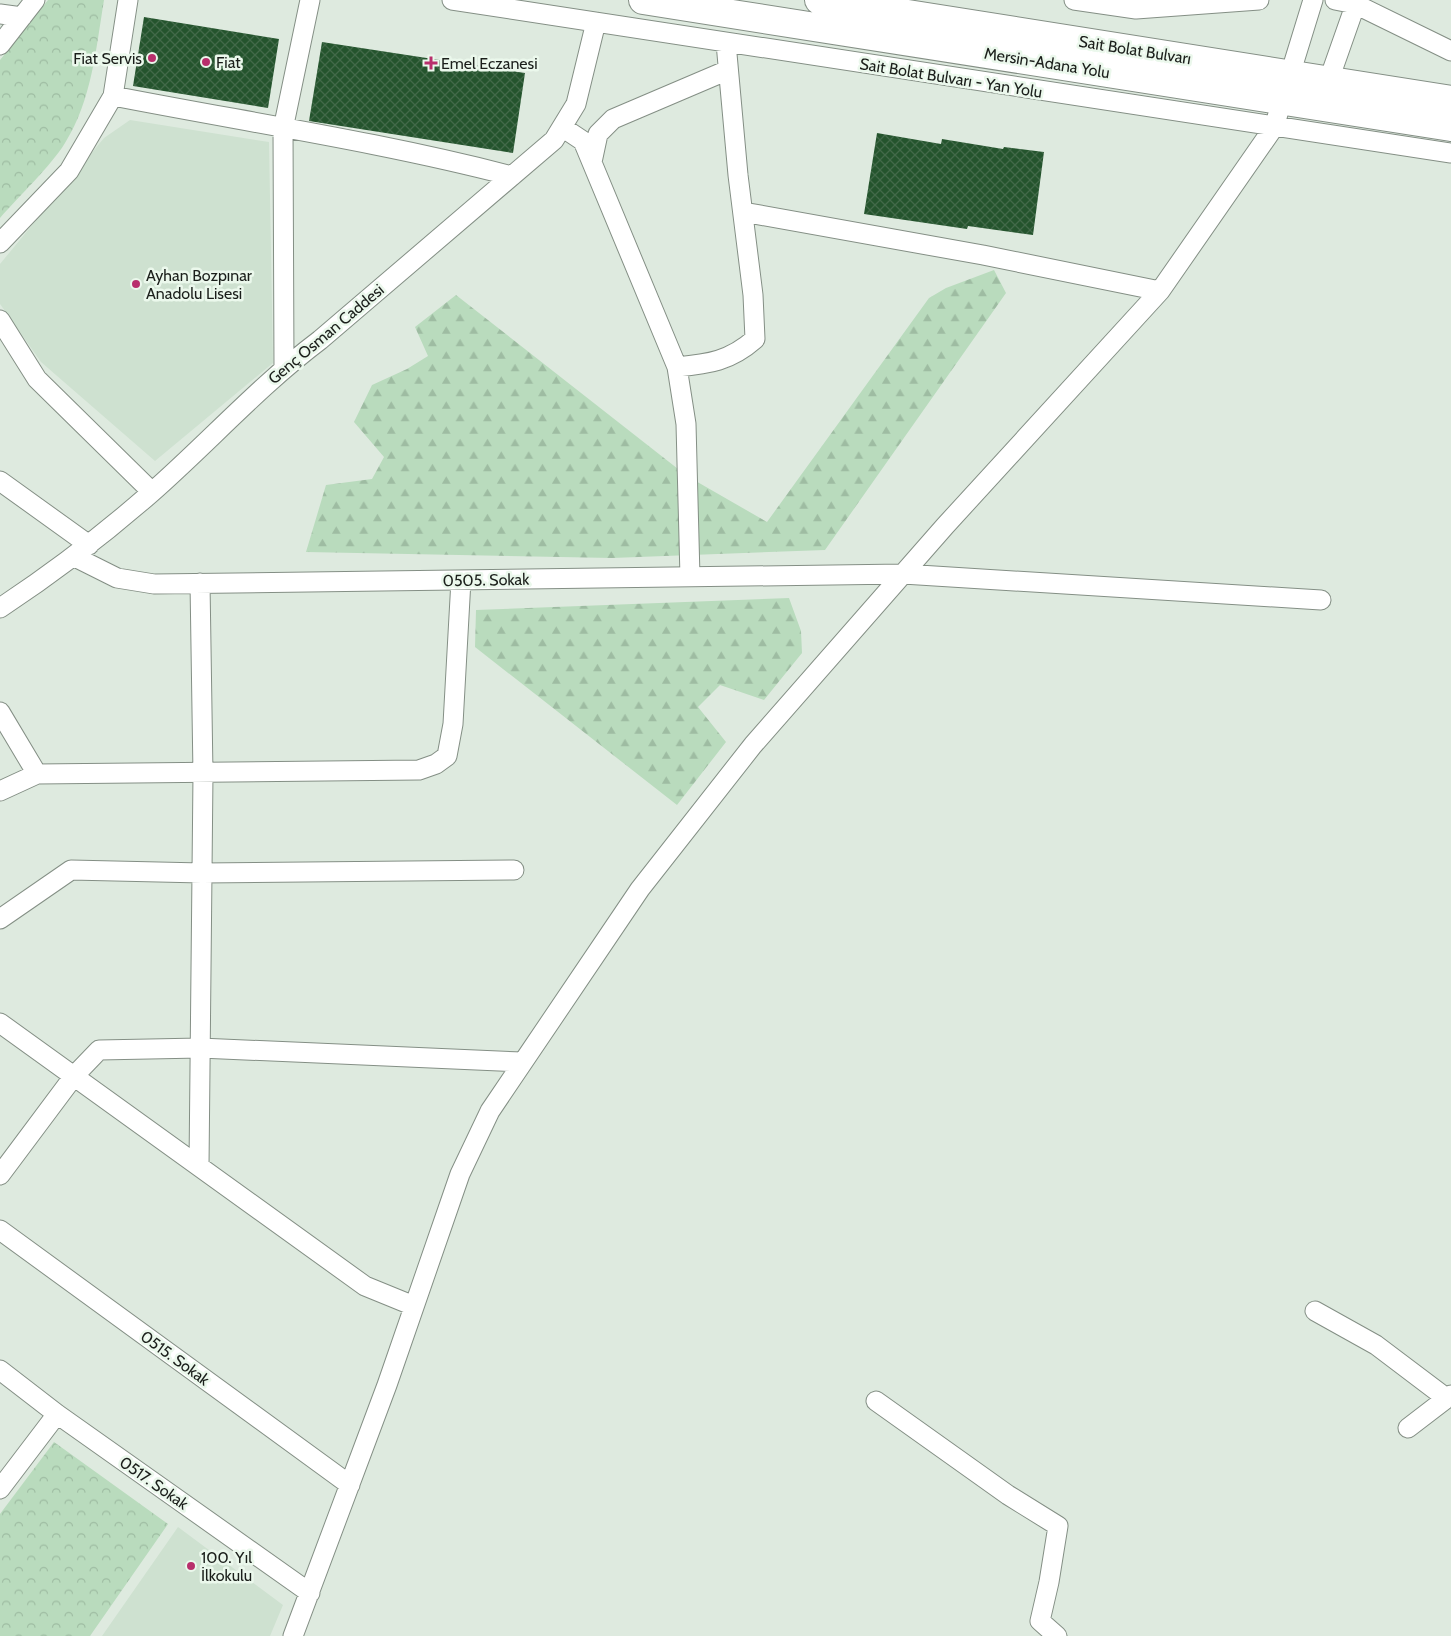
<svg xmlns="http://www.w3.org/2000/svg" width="1451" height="1636" font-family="Cabin,sans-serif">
<defs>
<pattern id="forest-firs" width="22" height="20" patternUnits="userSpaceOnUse" patternTransform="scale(1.25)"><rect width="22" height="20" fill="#b9dbbd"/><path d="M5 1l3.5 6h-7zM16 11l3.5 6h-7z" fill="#9ebca2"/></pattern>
<pattern id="park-crowns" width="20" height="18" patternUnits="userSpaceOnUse" patternTransform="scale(1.25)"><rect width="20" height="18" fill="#b9dbbd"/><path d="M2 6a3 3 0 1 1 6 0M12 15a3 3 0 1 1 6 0" fill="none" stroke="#9ebca2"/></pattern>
<pattern id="building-cross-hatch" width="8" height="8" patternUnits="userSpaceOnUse" patternTransform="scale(1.25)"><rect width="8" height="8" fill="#24542d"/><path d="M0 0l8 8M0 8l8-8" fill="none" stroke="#426949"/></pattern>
</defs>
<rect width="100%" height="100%" fill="#deeadf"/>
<!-- built -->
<path fill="#cee1d0" d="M130,120l139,22 4,221 -118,98 -114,-99 -41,-58v-40l104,-126z
M178,1527l105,78 -13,31h-168z"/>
<!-- forest -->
<path fill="url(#forest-firs)" d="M994,270l12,23 -181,257 -213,8 -306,-6 20,-67 46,-6 12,-22 -30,-35 18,-37 35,-16 21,-13 -13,-29 41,-32 231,181 80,46 162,-224 17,-10z
M789,598l12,33 1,22 -38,47 -44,-15 -22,22 28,35 -49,63 -202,-158 1,-37z"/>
<!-- park -->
<path fill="url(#park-crowns)" d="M48,0h56c-8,48 -12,100 -39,143 -14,23 -46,53 -65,75v-158z
M54,1442l114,82 -78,112h-90v-122z"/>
<!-- building -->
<path fill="url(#building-cross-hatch)" d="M144,17l135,22 -11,69 -135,-22z
M322,42l203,31 -12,80 -204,-32z
M877,133l64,11 1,-5 61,10 1,-2 40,5 -11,83 -65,-9 -1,3 -103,-15z"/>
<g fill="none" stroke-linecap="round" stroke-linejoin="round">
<defs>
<path id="minor" d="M452,0l999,153
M1074,0l62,9 123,-9
M1335,0l20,4 96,47
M0,14l22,3
M0,45l35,-45
M1325,91l32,-91
M113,96c133,26 268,46 399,80
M562,127l21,14 94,226 9,57 4,153
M592,162l6,-28 15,-15 115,-49
M743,212l240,43 177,36
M0,243l69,-72 44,-75 15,-96
M0,320l37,59 115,113
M284,367l-1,-238 27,-129
M677,367c32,-3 53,-6 78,-28l-2,-44 -15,-120 -12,-132
M0,481l89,64
M75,557l42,21 37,6 749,-10 418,26
M0,608c53,-35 103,-73 151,-115 57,-50 108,-107 169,-153l234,-200 22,-36 20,-82
M0,712l37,62
M0,791l37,-17 382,-4 17,-6 11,-8 6,-32 8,-144
M0,919l71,-49 131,3 312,-3
M0,1023l365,263 49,20
M199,1166l4,-392 -3,-191
M0,1175l74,-99 25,-26 101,-2 322,14
M0,1230l350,255
M1315,1311l61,34 70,53
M0,1370l57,44 253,179
M876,1401l132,94 50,31 -9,56 -9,39 17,15
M1408,1428l43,-33
M0,1489l57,-75
M293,1636l94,-251 73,-211 30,-63 150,-222 113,-144 192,-219 215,-235 114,-164 39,-127"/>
<path id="highway" d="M643,0l808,127
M819,0l632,100"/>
</defs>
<!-- minor casing -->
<use href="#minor" stroke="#848f85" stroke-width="21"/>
<!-- highway casing -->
<use href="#highway" stroke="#848f85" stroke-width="30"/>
<!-- minor -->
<use href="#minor" stroke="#fff" stroke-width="19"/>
<!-- highway -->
<use href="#highway" stroke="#fff" stroke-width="28"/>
</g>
<!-- markers -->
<g fill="#b82f6c" stroke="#ebf8ec" stroke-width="2">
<circle cx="152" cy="58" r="5"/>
<circle cx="206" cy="62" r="5"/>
<path d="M428.5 55.5h5v5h5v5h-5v5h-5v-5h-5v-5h5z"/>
<circle cx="136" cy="284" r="5"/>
<circle cx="191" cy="1566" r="5"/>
</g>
<g text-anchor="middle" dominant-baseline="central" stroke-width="5" stroke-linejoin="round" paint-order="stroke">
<!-- street labels -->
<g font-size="16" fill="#1b1f1b" stroke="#ebf8ec">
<text transform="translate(1135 50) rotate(9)">Sait Bolat Bulvarı</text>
<text transform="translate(1047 63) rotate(9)">Mersin-Adana Yolu</text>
<text transform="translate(951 78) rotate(9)">Sait Bolat Bulvarı - Yan Yolu</text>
<text transform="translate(326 334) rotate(-40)">Genç Osman Caddesi</text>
<text transform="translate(486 580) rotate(-1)">0505. Sokak</text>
<text transform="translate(175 1358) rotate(36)">0515. Sokak</text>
<text transform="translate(154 1483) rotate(35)">0517. Sokak</text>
</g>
<!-- poi labels -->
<g font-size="16" fill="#1b1f1b" stroke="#ebf8ec" text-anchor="start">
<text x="142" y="58" text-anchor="end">Fiat Servis</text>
<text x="216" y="62">Fiat</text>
<text x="441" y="63">Emel Eczanesi</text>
<text x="146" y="275">Ayhan Bozpınar<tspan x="146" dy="18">Anadolu Lisesi</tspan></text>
<text x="201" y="1557">100. Yıl<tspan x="201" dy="18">İlkokulu</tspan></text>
</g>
</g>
</svg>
